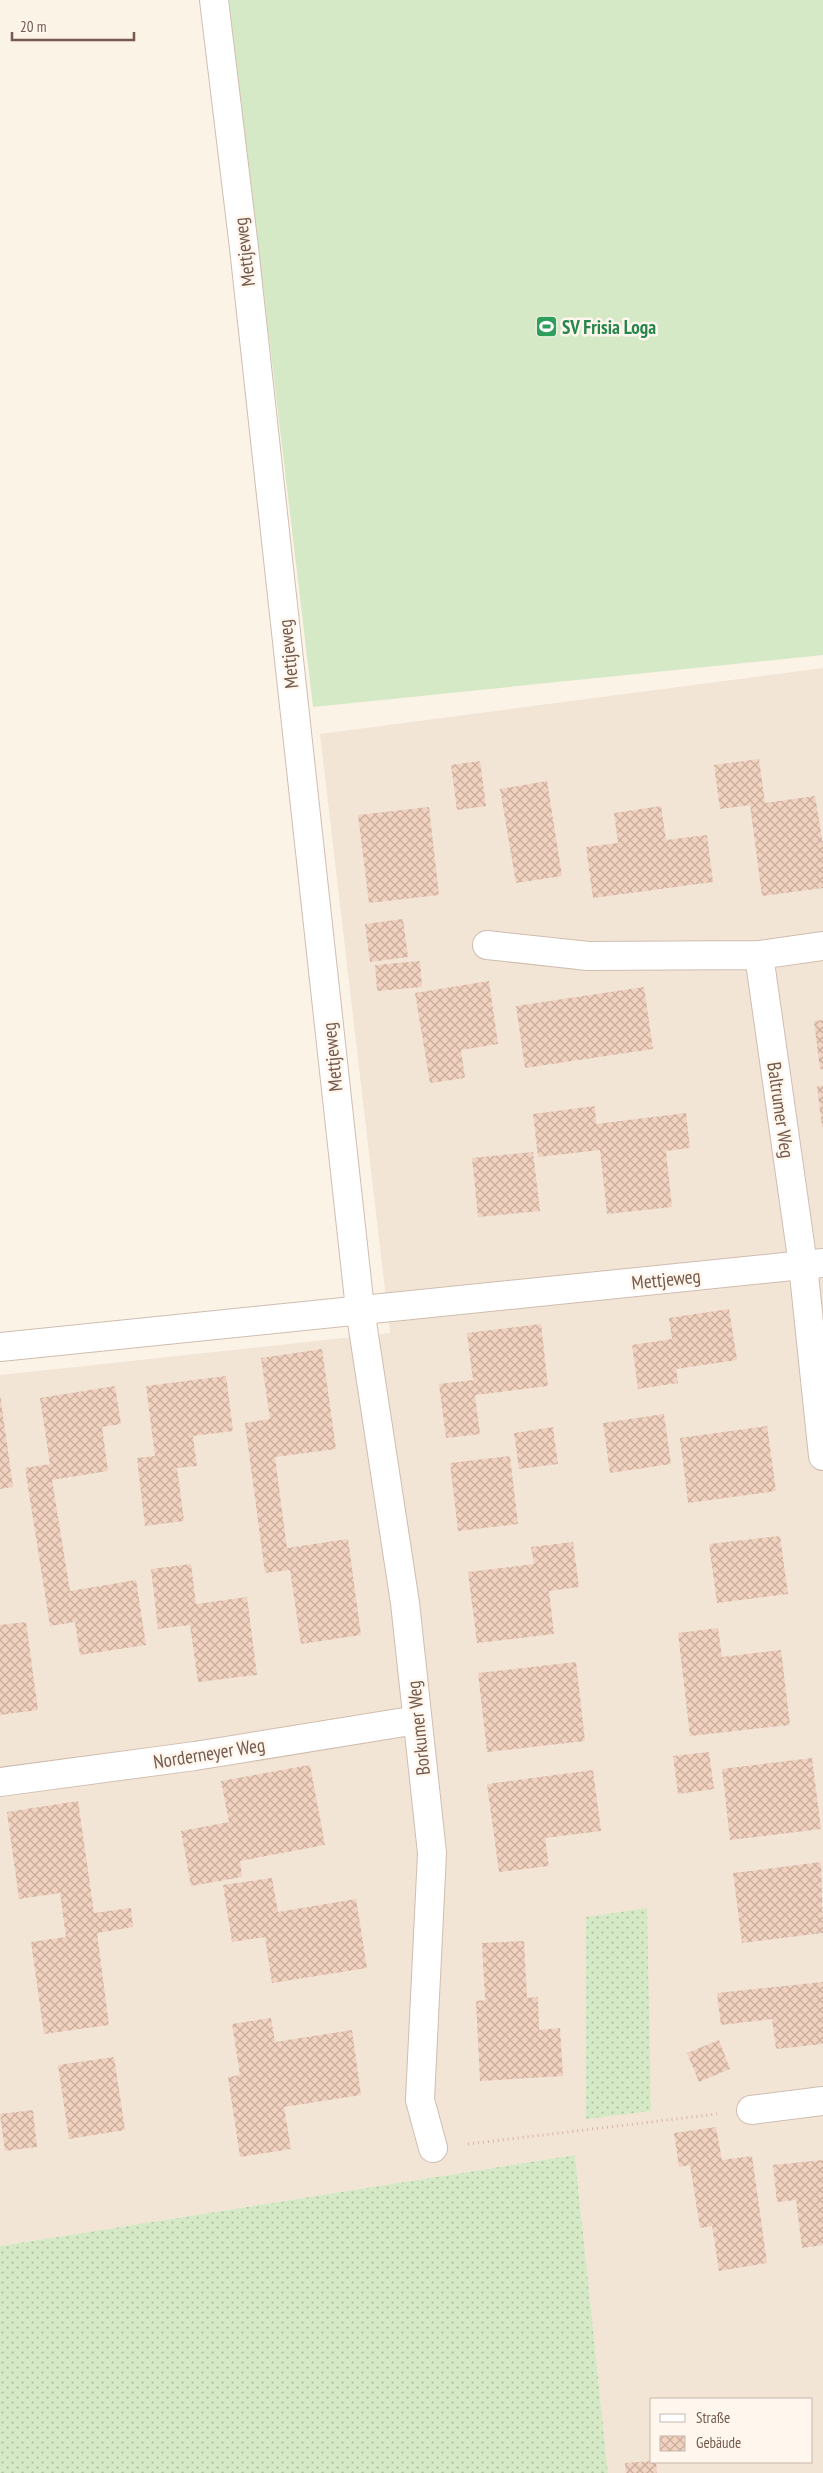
<svg xmlns="http://www.w3.org/2000/svg" width="823" height="2473" font-family="'PT Sans Narrow',sans-serif">
<defs>
<pattern id="grass-dots" width="8" height="8" patternUnits="userSpaceOnUse" patternTransform="scale(1.25)"><rect width="8" height="8" fill="#d5e9c6"/><path d="M2 2h.1M6 6h.1" fill="none" stroke="#b1c0a3" stroke-width="1.8" stroke-linecap="round"/></pattern>
<pattern id="building-cross-hatch" width="8" height="8" patternUnits="userSpaceOnUse" patternTransform="scale(1.25)"><rect width="8" height="8" fill="#f1d1bf"/><path d="M0 0l8 8M0 8l8-8" fill="none" stroke="#c8ad9d"/></pattern>
</defs>
<rect width="100%" height="100%" fill="#fcf3e7"/>
<!-- residential -->
<path fill="#f3e5d6" fill-rule="evenodd" d="M823,668v1805h-215l-33,-318 -575,91v-871l390,-42 -70,-599zM652,2399h160v63h-160z"/>
<!-- grass -->
<path fill="url(#grass-dots)" d="M647,1908l4,203 -65,8v-202z
M575,2155l33,318h-608v-227z"/>
<!-- pitch -->
<path fill="#d5e9c6" d="M229,0h594v655l-510,52z"/>
<!-- building -->
<path fill="url(#building-cross-hatch)" d="M759,759l6,44 50,-7 8,49v43l-61,8 -12,-91 -30,4 -6,-44z
M480,761l6,45 -29,4 -6,-45z
M547,781l15,95 -46,7 -16,-94z
M661,806l5,34 41,-5 6,47 -120,16 -7,-51 32,-4 -4,-30z
M429,807l10,88 -70,8 -11,-88z
M403,919l5,38 -38,5 -5,-38z
M420,961l2,26 -45,4 -2,-26z
M489,981l9,63 -37,6 4,28 -35,5 -15,-90z
M644,987l9,62 -128,19 -9,-62z
M823,1020v49h-3l-6,-48z
M817,1086h6v40l-1,1z
M595,1106l1,18 90,-11 4,35 -24,3 6,56 -65,7 -7,-64 -62,7 -5,-43z
M533,1152l7,59 -62,6 -6,-59z
M729,1309l8,51 -61,9 2,14 -40,6 -6,-44 40,-6 -3,-21z
M541,1324l7,62 -73,9 5,39 -34,4 -7,-54 34,-4 -6,-47z
M322,1349l14,100 -61,8 7,54 5,37 61,-9 13,96 -60,9 -11,-74 -25,3 -20,-150 25,-4 -9,-61z
M226,1376l7,55 -40,5 4,30 -20,2 7,53 -39,5 -8,-68 18,-2 -9,-70z
M115,1386l6,38 -19,3 6,44 -56,9 18,111 66,-11 10,65 -66,10 -5,-33 -25,4 -25,-158 25,-4 -10,-66z
M0,1394l13,93 -13,2z
M664,1414l7,50 -61,9 -7,-50z
M767,1426l9,65 -88,12 -8,-65z
M553,1427l5,37 -39,5 -5,-36z
M510,1456l8,68 -60,7 -8,-68z
M780,1536l8,58 -71,9 -8,-59z
M573,1542l6,45 -30,4 5,43 -77,9 -9,-71 66,-8 -3,-17z
M191,1564l5,40 51,-7 10,78 -59,7 -8,-57 -32,4 -7,-60z
M26,1622l12,88 -38,5v-90z
M718,1628l4,29 59,-7 9,75 -100,11 -12,-103z
M576,1662l9,79 -98,11 -9,-79z
M709,1752l5,37 -36,5 -5,-38z
M812,1758l9,71 -91,11 -8,-71z
M310,1765l15,80 -85,16 2,16 -51,9 -10,-55 48,-9 -8,-41z
M593,1770l8,61 -56,7 4,28 -50,6 -12,-88z
M78,1801l16,112 37,-5 2,19 -36,6 12,92 -65,9 -13,-92 35,-5 -6,-44 -41,6 -12,-87z
M821,1862l2,71 -81,10 -9,-70z
M272,1878l6,34 78,-13 11,69 -95,15 -7,-46 -33,5 -9,-57z
M524,1941l3,57 11,-1 1,33 21,-2 3,48 -83,5 -4,-80 9,-1 -3,-57z
M823,1982v62l-47,5 -4,-30 -51,6 -4,-32z
M271,2018l4,24 77,-12 9,65 -77,12 7,42 -51,8 -12,-80 12,-2 -8,-51z
M719,2040l11,29 -31,13 -12,-29z
M114,2057l11,73 -56,9 -11,-74z
M33,2110l4,37 -32,4 -5,-37z
M716,2127l6,33 30,-4 15,107 -48,8 -7,-45 -12,2 -10,-63 -11,2 -5,-34z
M823,2160v85l-21,3 -6,-48 -19,2 -4,-37z
M652,2461l4,1 1,11h-31l-1,-10z"/>
<g fill="none" stroke-linecap="round" stroke-linejoin="round">
<defs>
<path id="street" d="M214,0l30,248 116,1061 45,294 27,250 -12,247 13,48
M487,945l101,11 171,-1 44,310 20,191
M759,955l63,-9
M0,1347l823,-84
M0,1782l195,-26 222,-36
M751,2110l72,-9"/>
</defs>
<!-- street casing -->
<use href="#street" stroke="#d0bdb0" stroke-width="30"/>
<!-- path -->
<path stroke="#d6b4a2" stroke-width="3" stroke-dasharray="1 4" stroke-linecap="butt" d="M468,2144l249,-30"/>
<!-- street -->
<use href="#street" stroke="#fff" stroke-width="28"/>
</g>
<!-- icons -->
<defs>
<symbol id="stadium-square" viewBox="-11 -11 22 22"><rect x="-9" y="-9" width="18" height="18" rx="4" fill="#2e9e5b" stroke="#fff7ed"/><path d="M0-5a6.5 5 0 1 0 0 10a6.5 5 0 1 0 0-10ZM-3.5-1.8h7v3.6h-7Z" fill="#fff"/></symbol>
</defs>
<g fill-rule="evenodd">
<use href="#stadium-square" x="534" y="314" width="25" height="25"/>
</g>
<g text-anchor="middle" dominant-baseline="central" stroke-width="5" stroke-linejoin="round" paint-order="stroke">
<!-- street labels -->
<g font-size="19" fill="#75594c" stroke="#fff7ed">
<text transform="translate(244 252) rotate(-97)">Mettjeweg</text>
<text transform="translate(288 654) rotate(-96)">Mettjeweg</text>
<text transform="translate(332 1057) rotate(-96)">Mettjeweg</text>
<text transform="translate(781 1110) rotate(82)">Baltrumer Weg</text>
<text transform="translate(666 1279) rotate(-6)">Mettjeweg</text>
<text transform="translate(418 1728) rotate(-96)">Borkumer Weg</text>
<text transform="translate(209 1753) rotate(-9)">Norderneyer Weg</text>
</g>
<!-- leisure labels -->
<g font-size="19" font-weight="bold" fill="#27864d" stroke="#fff7ed" text-anchor="start">
<text x="562" y="327">SV Frisia Loga</text>
</g>
</g>
<!-- legend -->
<rect x="650" y="2398" width="162" height="65" fill="#fff7ed" stroke="#c8b8ad"/>
<rect x="660" y="2414" width="25" height="8" fill="#ffffff" stroke="#c8b8ad"/>
<text x="696" y="2423" font-size="15" fill="#75594c">Straße</text>
<rect x="660" y="2436" width="25" height="15" fill="url(#building-cross-hatch)" stroke="#c8b8ad"/>
<text x="696" y="2448" font-size="15" fill="#75594c">Gebäude</text>
<!-- scale -->
<path d="M12 32v8h122v-8" fill="none" stroke="#75594c" stroke-width="2.5"/>
<text x="20" y="32" font-size="15" fill="#75594c" stroke="#fff7ed" stroke-width="4" paint-order="stroke">20 m</text>
</svg>
